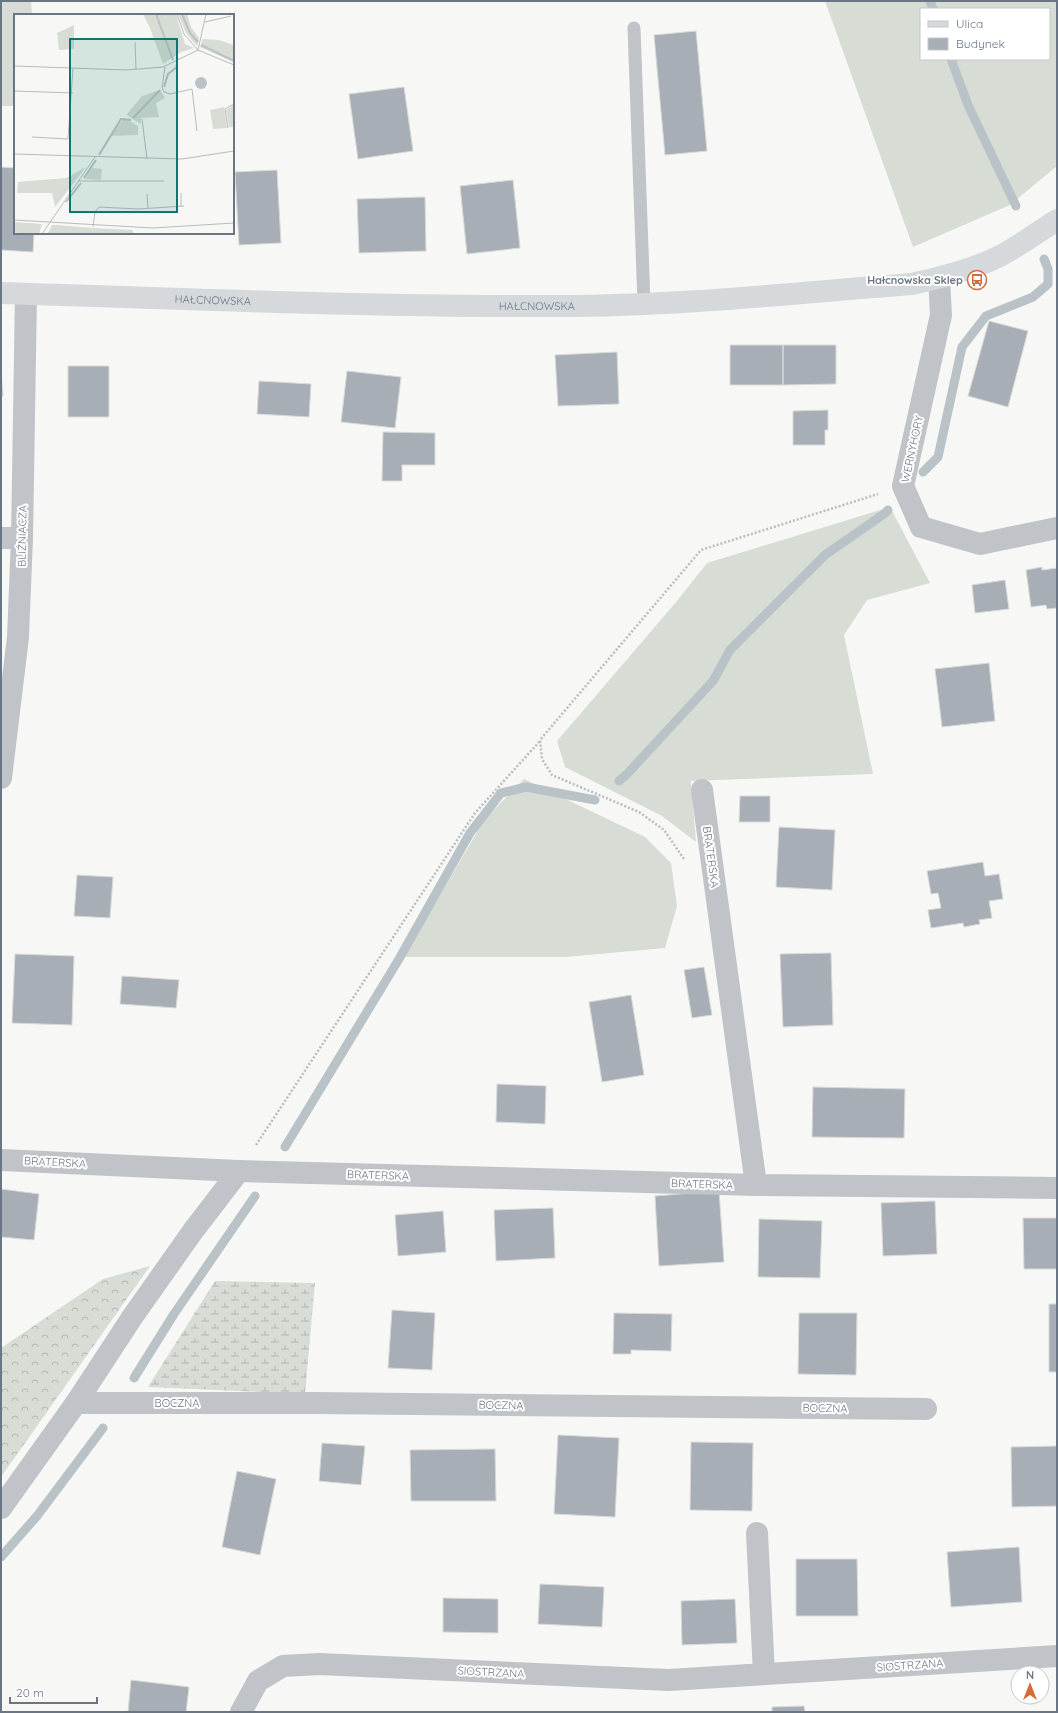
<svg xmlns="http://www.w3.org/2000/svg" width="1058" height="1713" font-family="Quicksand,sans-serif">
<defs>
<pattern id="forest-crowns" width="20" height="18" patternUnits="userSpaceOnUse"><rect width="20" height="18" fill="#d7dcd5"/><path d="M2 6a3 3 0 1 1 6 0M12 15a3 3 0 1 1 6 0" fill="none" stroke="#b2b7b2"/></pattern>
<pattern id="wetland-marsh" width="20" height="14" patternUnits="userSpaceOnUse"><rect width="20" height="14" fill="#d7dcd5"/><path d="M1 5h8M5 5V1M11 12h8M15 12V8" fill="none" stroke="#b2b7b2"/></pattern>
</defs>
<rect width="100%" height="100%" fill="#f7f8f5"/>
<!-- grass -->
<path fill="#d7dcd5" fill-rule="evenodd" d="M1,1h30l1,14h-17v91h-14z
M825,1h232v165l-47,39 -97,42zM921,9h128v50h-128z
M890,507l40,76 -63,17 -23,35 29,139 -182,7 5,61 -34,-26 -97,-49 -8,-26 120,-140 30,-38z
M524,779l121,58 26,26 6,43 -12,42 -99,9h-162l80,-137z"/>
<!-- forest -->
<path fill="url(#forest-crowns)" d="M150,1266l-149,211v-129l102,-69z"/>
<!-- wetland -->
<path fill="url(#wetland-marsh)" d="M215,1281l100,2 -10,111 -157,-7z"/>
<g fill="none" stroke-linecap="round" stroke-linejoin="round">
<!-- stream -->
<path stroke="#b9c2c7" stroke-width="9" d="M930,1l3,8
M951,59l17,46 48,101
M923,472l15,-15 24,-110 24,-31 47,-19 15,-13v-15l-4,-10
M619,781l8,-7 86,-93 17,-31 95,-95 59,-41 4,-4
M285,1147l114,-188 71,-126 31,-40 25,-6 69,13
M134,1378l40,-64 81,-118
M1,1557l36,-41 66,-88"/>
</g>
<!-- building -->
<path fill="#a8aeb5" stroke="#d9d9d8" d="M696,31l11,120 -42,4 -11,-120z
M404,87l9,64 -55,8 -9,-65z
M1,167l14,1v65h19l-1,19 -32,-2z
M277,170l4,73 -42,2 -4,-73z
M513,180l7,68 -53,6 -7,-68z
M425,197l1,54 -67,2 -2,-54z
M989,321l39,10 -20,76 -40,-11z
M730,345h53v40h-53z
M783,345h53v39l-53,1z
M617,352l2,52 -61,2 -3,-51z
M68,366h41v51h-41z
M1,370l2,26h-2z
M347,371l54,6 -6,51 -54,-6z
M259,381l52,3 -2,33 -52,-3z
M828,410v20h-3v15h-32v-34z
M383,432l52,1v32h-33v16h-20z
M1042,567v3l15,-2v40l-10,1 -1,-4 -15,2 -5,-37z
M1005,580l4,29 -34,4 -3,-28z
M989,663l6,58 -53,6 -7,-58z
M740,796h30v26h-31z
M779,827l56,3 -3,60 -56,-3z
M983,862l2,14 14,-2 4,25 -14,2 3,17 -13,2 1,4 -16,3 -1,-4 -32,5 -3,-18 13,-2 -3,-15 -7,1 -4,-23z
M77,875l36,2 -3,41 -36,-2z
M831,953l2,72 -50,2 -3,-73z
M15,954l59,2 -2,69 -60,-2z
M704,967l8,48 -20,3 -8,-48z
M122,976l57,4 -3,28 -56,-4z
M631,995l13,80 -42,7 -13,-80z
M497,1084l49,2 -1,38 -49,-2z
M813,1087l92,2 -1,49 -92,-1z
M1,1189l38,5 -5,46 -33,-3z
M719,1191l5,71 -65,4 -4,-70z
M935,1201l2,53 -54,2 -2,-53z
M553,1208l2,50 -59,3 -2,-51z
M443,1211l3,41 -48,4 -3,-41z
M1023,1218h34v51h-33z
M759,1219l63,2 -2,57 -62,-1z
M1049,1304h8v68h-8z
M392,1310l43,3 -3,57 -44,-2z
M614,1313l58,1 -1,37 -40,-1v4h-18z
M799,1313h58l-1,62 -58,-1z
M558,1435l61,3 -4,79 -61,-3z
M691,1442l62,1 -1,68 -62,-1z
M322,1443l43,3 -4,39 -42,-4z
M1057,1446v60l-45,1 -1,-60z
M495,1449l1,52h-85l-1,-51z
M237,1471l39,8 -16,76 -38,-8z
M1019,1547l3,55 -71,5 -4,-55z
M796,1559h61l1,57h-62z
M540,1584l64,3 -2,40 -64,-3z
M443,1598l55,1v34l-55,-1z
M735,1599l2,44 -55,2 -1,-44z
M131,1680l58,7 -3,25h-58z
M804,1706l1,6h-33v-5z"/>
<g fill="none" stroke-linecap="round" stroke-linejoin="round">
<!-- path -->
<path stroke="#babcbf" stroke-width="2.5" stroke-dasharray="2 2" stroke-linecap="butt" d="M684,859l-20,-29 -25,-18 -87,-37 -10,-16 -2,-19 161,-190 177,-56
M256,1145l219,-332 65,-72"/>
<!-- lane -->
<path stroke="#c0c3c7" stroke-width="13" d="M634,28l10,275"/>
<!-- street -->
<path stroke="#c0c3c7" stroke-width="22" d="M939,278l2,37 -38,171 18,41 59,17 77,-16
M1,538h21
M1,778l17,-141 4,-99 4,-244
M702,790l54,395
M1,1160l238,11 517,14 301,3
M76,1403h239l611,6
M1,1508l75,-105 57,-87 60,-85 46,-60
M757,1533l7,141
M241,1712l17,-31 25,-15 36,-2 350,16 388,-24"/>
<!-- secondary -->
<path stroke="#d5d9dc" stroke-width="22" id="s1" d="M1,293c186,6 373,14 559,13 117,0 235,-13 352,-22 30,-7 60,-14 88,-28 19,-10 38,-24 57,-36"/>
</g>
<!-- icons -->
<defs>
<symbol id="bus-ring" viewBox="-11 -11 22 22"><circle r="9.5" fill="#fff" stroke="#d26c3b" stroke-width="1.5"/><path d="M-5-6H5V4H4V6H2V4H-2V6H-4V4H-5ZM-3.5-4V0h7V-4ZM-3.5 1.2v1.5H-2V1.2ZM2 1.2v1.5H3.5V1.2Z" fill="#d26c3b"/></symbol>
</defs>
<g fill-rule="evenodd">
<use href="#bus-ring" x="966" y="269" width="22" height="22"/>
</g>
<g text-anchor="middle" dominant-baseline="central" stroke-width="4" stroke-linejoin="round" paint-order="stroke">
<!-- poi labels -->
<g font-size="11" font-weight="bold" fill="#6a7683" stroke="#fff" text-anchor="end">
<text x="963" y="280">Hałcnowska Sklep</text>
</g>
<!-- street labels -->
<g font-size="11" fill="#6a7683" stroke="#fff">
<text stroke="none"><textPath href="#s1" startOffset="212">HAŁCNOWSKA</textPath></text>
<text stroke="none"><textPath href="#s1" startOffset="536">HAŁCNOWSKA</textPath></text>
<text transform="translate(912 449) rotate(-78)">WERNYHORY</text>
<text transform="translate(22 536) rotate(-89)">BLIŹNIACZA</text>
<text transform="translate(711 857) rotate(82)">BRATERSKA</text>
<text transform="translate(55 1162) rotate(3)">BRATERSKA</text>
<text transform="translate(378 1175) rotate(2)">BRATERSKA</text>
<text transform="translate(702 1184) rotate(2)">BRATERSKA</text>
<text x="177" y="1403">BOCZNA</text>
<text transform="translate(501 1405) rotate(1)">BOCZNA</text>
<text transform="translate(825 1408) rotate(1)">BOCZNA</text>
<text transform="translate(910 1665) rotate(-4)">SIOSTRZANA</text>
<text transform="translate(491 1672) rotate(3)">SIOSTRZANA</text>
</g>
</g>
<!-- overview -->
<g transform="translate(14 14)">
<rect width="220" height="220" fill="#f7f8f5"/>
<path d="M140,0h22l9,30 9,4 -13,4 -18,12 -13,-36 11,-2zM60,11v24l-15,1 -2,-17zM146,76l5,8 -9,5 3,14 -18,1v6l-13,-8 -1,-2 15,-18zM220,91v22h-5l-3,-17zM210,93l3,21 -14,1 -3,-19zM110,104l14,8v9l-27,1zM0,208l28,2 -3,10h-18l-7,-2zM79,214l40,2v4h-41z" fill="#d7dcd5"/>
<path d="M129,0h11l7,13 -11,1zM164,0h9l4,13 8,11 -2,8 -11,-13zM189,25l16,1 15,5v17l-34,-15zM72,153l-31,40 -3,-14h-35l1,-11 48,-4zM38,211h4l37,3 -1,6h-41l-3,-1z" fill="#d7dcd5"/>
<path d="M78,154l10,1 -1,11 -16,-1z" fill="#d7dcd5"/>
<path d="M181 69a6 6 0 1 1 12 0a6 6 0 1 1-12 0Z" fill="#b9c2c7"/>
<path fill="none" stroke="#b9c2c7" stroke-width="2" d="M142,0l17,46M168,0l8,19 8,9M187,31l33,16M150,73l4,-13 9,-7 -1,-2M119,104l27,-28M85,141l22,-36 10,1M70,164l12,-18M52,188l15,-19"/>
<path fill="none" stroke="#b6bcc0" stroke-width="1" d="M163,0l7,20 14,16M191,8l26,-6M121,28l1,27M184,36l8,-36M0,52l113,4 36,-3 35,-17 36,15M151,53l-3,21 2,4 6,2 22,-5 5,42M0,77l59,2M128,105l5,40M214,114l-3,-19 9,-5M18,123l36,2 5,-71M0,140l168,5 52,-8M64,167h86M133,180l1,14M167,192v-13M0,206l139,8 81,-5M79,213l2,-15 4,-5 39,2 46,-3M28,220l53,-77"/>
<path fill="#0f766e" fill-opacity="0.15" stroke="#0f766e" stroke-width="2" d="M56,25h107v173h-107z"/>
<rect width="220" height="220" fill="none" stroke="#6a7683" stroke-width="2"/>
</g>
<!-- border -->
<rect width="1058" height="1713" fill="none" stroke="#6a7683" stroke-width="4"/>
<!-- legend -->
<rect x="920" y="8" width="130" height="52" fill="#ffffff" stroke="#c3c8cd"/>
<rect x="928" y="21" width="20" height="6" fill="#d5d9dc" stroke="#c3c8cd"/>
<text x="956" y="28" font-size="12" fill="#6a7683">Ulica</text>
<rect x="928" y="38" width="20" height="12" fill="#a8aeb5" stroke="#c3c8cd"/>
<text x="956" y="48" font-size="12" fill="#6a7683">Budynek</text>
<!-- north arrow -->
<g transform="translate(1030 1685)"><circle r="19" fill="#ffffff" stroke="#c3c8cd"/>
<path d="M0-3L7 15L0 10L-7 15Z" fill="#d26c3b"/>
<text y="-6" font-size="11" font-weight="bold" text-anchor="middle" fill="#6a7683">N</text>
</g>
<!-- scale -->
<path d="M10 1697v6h87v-6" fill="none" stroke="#6a7683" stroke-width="2"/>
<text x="16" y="1697" font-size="12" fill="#6a7683" stroke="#ffffff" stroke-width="3" paint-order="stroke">20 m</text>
</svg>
